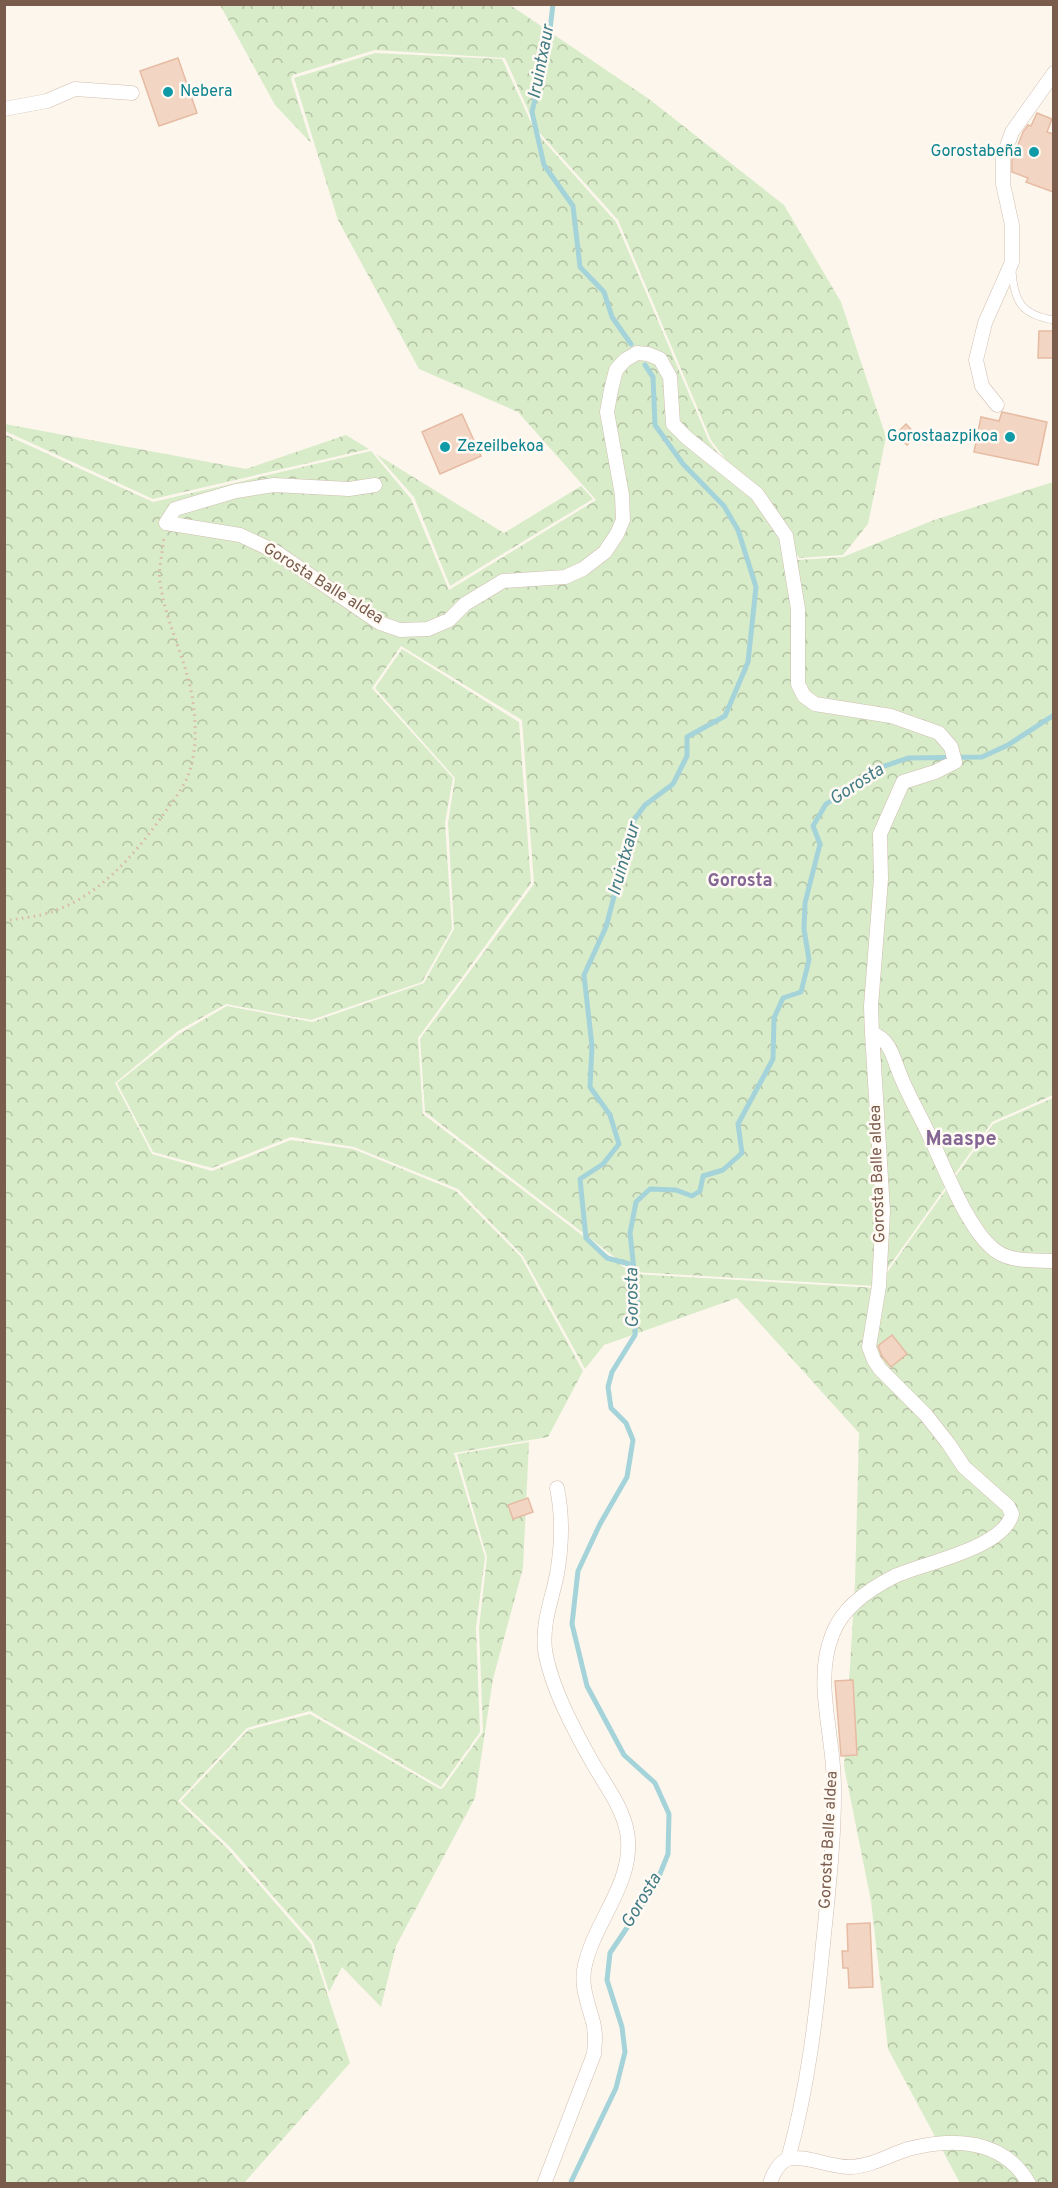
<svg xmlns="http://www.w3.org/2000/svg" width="1058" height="2188" font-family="Overpass,sans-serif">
<defs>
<pattern id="forest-crowns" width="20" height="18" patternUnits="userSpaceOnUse" patternTransform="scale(1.5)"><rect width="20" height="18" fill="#d8ecc9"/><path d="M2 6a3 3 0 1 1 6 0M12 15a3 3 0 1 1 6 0" fill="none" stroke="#b4c2a5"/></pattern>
</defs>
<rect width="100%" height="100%" fill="#fdf6ec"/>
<!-- forest -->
<path fill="url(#forest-crowns)" d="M220,5h290l139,94 135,106 57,97 45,135 -18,87 -25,31 -44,3 -88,-118 -93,-220 -81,-90 -32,-72 -130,-8 -82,25 -2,4 20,64 -36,-38z
M375,53l127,6 33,72 81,91 93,219 89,119 45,-3 91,-37 119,-38v613l-61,27 -117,164 -241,-14 -209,-160 -5,-73 114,-155 -12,-164 -121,-74 -29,42 81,90 -8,45 7,106 -30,53 -111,38 -85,-16 -48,27 -63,52 37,71 60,17 79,-31 62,9 103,42 65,66 62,114 -35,66 -94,16 31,104 -9,71 4,104 -39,55 -131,-76 -63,17 -69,73 49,47 84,96 39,119 -106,120h-239l-1,-1749 149,68 218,-51 40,48 38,91 147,-90 -78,-88 -99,-43 -81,-149 -44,-142z
M5,424l241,45 100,-34 23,14 -216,50 -148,-68z
M376,454l128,79 77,-47 12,13 -143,87 -36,-89z
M402,649l117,73 12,161 -113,155 5,76 210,160 243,14 117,-164 60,-26v1085h-93l-72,-134 -17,-148 -27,-135 11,-183 4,-150 -122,-135 -133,47 -19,24 -62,-113 -65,-67 -104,-42 -63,-10 -79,31 -59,-16 -36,-69 62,-49 48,-28 85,16 112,-39 30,-54 -6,-106 7,-45 -80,-90z
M529,1442l-6,126 -30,111 -18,119 -79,148 -15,61 -39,-40 -13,25 -16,-50 -84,-96 -48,-45 67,-71 62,-16 130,75 3,-1 40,-56 -4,-104 8,-71 -30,-103z"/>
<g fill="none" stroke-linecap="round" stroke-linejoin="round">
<!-- stream -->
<path stroke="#a5d3da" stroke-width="5" d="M553,4l-4,34 -17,74 12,53 29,41 7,61 24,25 8,25 19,27
M633,1265l-26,-7 -21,-20 -6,-59 23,-15 16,-20 -9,-29 -20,-28 2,-41 -8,-71 22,-48 28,-107 11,-15 28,-21 14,-28v-19l38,-21 23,-54 8,-75 -18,-57 -14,-24 -41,-42 -28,-39 -2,-48 -8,-12
M570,2184l46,-96 9,-36 -3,-25 -15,-47 3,-27 45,-67 13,-32 1,-40 -14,-31 -31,-28 -37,-69 -15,-62 6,-53 22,-47 27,-47 6,-37 -7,-17 -15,-15 -3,-21 4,-15 23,-37 2,-37 -7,-65 6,-31 14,-13 26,1 16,6 8,-5 3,-15 20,-6 19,-17 -4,-29 35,-65 1,-41 9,-20 18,-6 8,-32 -5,-31 1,-26 15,-59 -7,-18 13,-22 24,-15 26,-20 32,-11 74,-1 26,-12 46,-30"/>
</g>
<!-- building -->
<path fill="#f3d5c3" stroke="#e6bba3" stroke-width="1.5" d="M178,58l19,55 -38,13 -19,-55z
M1037,113l15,6 -5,13 6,2v58l-27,-10 2,-4 -16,-6v-12l11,-28 5,-7 3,1z
M1039,331h14v27h-15z
M1002,412l45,10 -9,43 -64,-13 7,-35 18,4z
M462,414l19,42 -41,18 -18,-42z
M906,424l11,12 -10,9 -11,-11z
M892,1335l15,19 -16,13 -9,-11 -4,-10z
M528,1498l5,14 -20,7 -5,-14z
M853,1680l4,75 -16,1 -6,-75z
M870,1923l3,64 -24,1 -1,-20h-5l-1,-17h6l-1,-27z"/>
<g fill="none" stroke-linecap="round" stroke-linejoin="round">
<defs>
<path id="service" d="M1012,271c2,31 10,44 42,49"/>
<path id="minor" d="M4,109l43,-8 28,-12 57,4
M997,405l-15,-19 -6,-26 9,-37 27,-61v-37l-9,-41v-27l9,-25 42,-59
M375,485l-26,4 -75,-4 -38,6 -61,18 -9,14 74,12 36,17 104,71 20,7 28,-1 21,-9 16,-16 38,-23 62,-4 18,-8 22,-17 12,-18 6,-14 -1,-25 -15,-83 4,-22 5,-20 9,-10 12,-7 11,1 12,5 10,18 3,47 14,14 70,56 29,42 12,73v75l6,12 11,8 76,12 48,17 12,14 4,15 -20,10 -32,10 -23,52 1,45 -10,127 1,27
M788,2159c20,-71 28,-142 35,-215 4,-38 8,-75 10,-113 1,-21 2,-43 0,-64 -3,-45 -18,-91 0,-134 10,-26 38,-45 62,-57 29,-13 109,-28 117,-62l-4,-8 -44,-39 -16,-24 -22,-28 -46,-46 -6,-9 -5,-13 10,-61 4,-75 -11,-178c20,8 21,26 29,44 8,20 19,38 28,58 16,32 40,100 70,118 15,9 38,7 55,8
M544,2184l50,-130c1,-11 2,-21 -1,-32 -5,-19 -13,-37 -8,-57 10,-45 51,-85 42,-133 -4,-23 -20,-45 -32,-65 -19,-33 -44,-79 -50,-117 -3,-27 7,-51 12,-76 5,-29 6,-57 0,-86
M770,2184c2,-9 9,-22 18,-25 14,-5 45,9 63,8 21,-1 38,-12 57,-18 45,-12 96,-10 121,35"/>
</defs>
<!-- service casing -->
<use href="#service" stroke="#d1beb0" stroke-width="8"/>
<!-- minor casing -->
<use href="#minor" stroke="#d1beb0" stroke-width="15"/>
<!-- path -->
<path stroke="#d9b8a5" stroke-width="3" stroke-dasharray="1.5 4.5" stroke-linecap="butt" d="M4,921c17,-3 34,-4 50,-10 48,-17 83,-59 111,-99 9,-12 19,-25 24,-39 7,-20 7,-42 5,-63 -4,-44 -28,-84 -34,-128 -2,-15 3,-30 4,-45"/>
<!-- service -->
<use href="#service" stroke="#fff" stroke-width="7"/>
<!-- minor -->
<use href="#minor" stroke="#fff" stroke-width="14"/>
</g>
<!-- markers -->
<g fill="#0f9aa8" stroke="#fffaf3" stroke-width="2">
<circle cx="168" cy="92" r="6"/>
<circle cx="1034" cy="152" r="6"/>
<circle cx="1010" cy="437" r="6"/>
<circle cx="445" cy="447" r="6"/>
</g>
<g text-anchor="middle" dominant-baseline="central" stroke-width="5" stroke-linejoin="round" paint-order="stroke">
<!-- culture labels -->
<g font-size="16" fill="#0d838f" stroke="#fffaf3" text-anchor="start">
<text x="180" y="92">Nebera</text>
<text x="1022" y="152" text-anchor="end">Gorostabeña</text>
<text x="998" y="437" text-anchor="end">Gorostaazpikoa</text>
<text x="457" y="447">Zezeilbekoa</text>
</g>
<!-- street labels -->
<g font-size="16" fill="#7a5c4d" stroke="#fffaf3">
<text transform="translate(323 584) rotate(32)">Gorosta Balle aldea</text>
<text transform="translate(878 1174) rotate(-92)">Gorosta Balle aldea</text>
<text transform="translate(829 1840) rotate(-87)">Gorosta Balle aldea</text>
</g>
<!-- water labels -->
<g font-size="18" font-style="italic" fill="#437c86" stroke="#fffaf3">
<text transform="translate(542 62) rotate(-79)">Iruintxaur</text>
<text transform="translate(857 785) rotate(-33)">Gorosta</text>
<text transform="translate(625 859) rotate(-74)">Iruintxaur</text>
<text transform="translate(633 1298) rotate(-91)">Gorosta</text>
<text transform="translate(642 1901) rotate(-59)">Gorosta</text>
</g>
<!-- neighbourhood labels -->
<g font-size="18" font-weight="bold" fill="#846695" stroke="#fffaf3">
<text x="740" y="881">Gorosta</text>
</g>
<!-- quarter labels -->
<g font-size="20" font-weight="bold" fill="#846695" stroke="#fffaf3">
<text x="961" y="1140">Maaspe</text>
</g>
</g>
<!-- border -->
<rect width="1058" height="2188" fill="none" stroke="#7a5c4d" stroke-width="12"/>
</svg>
